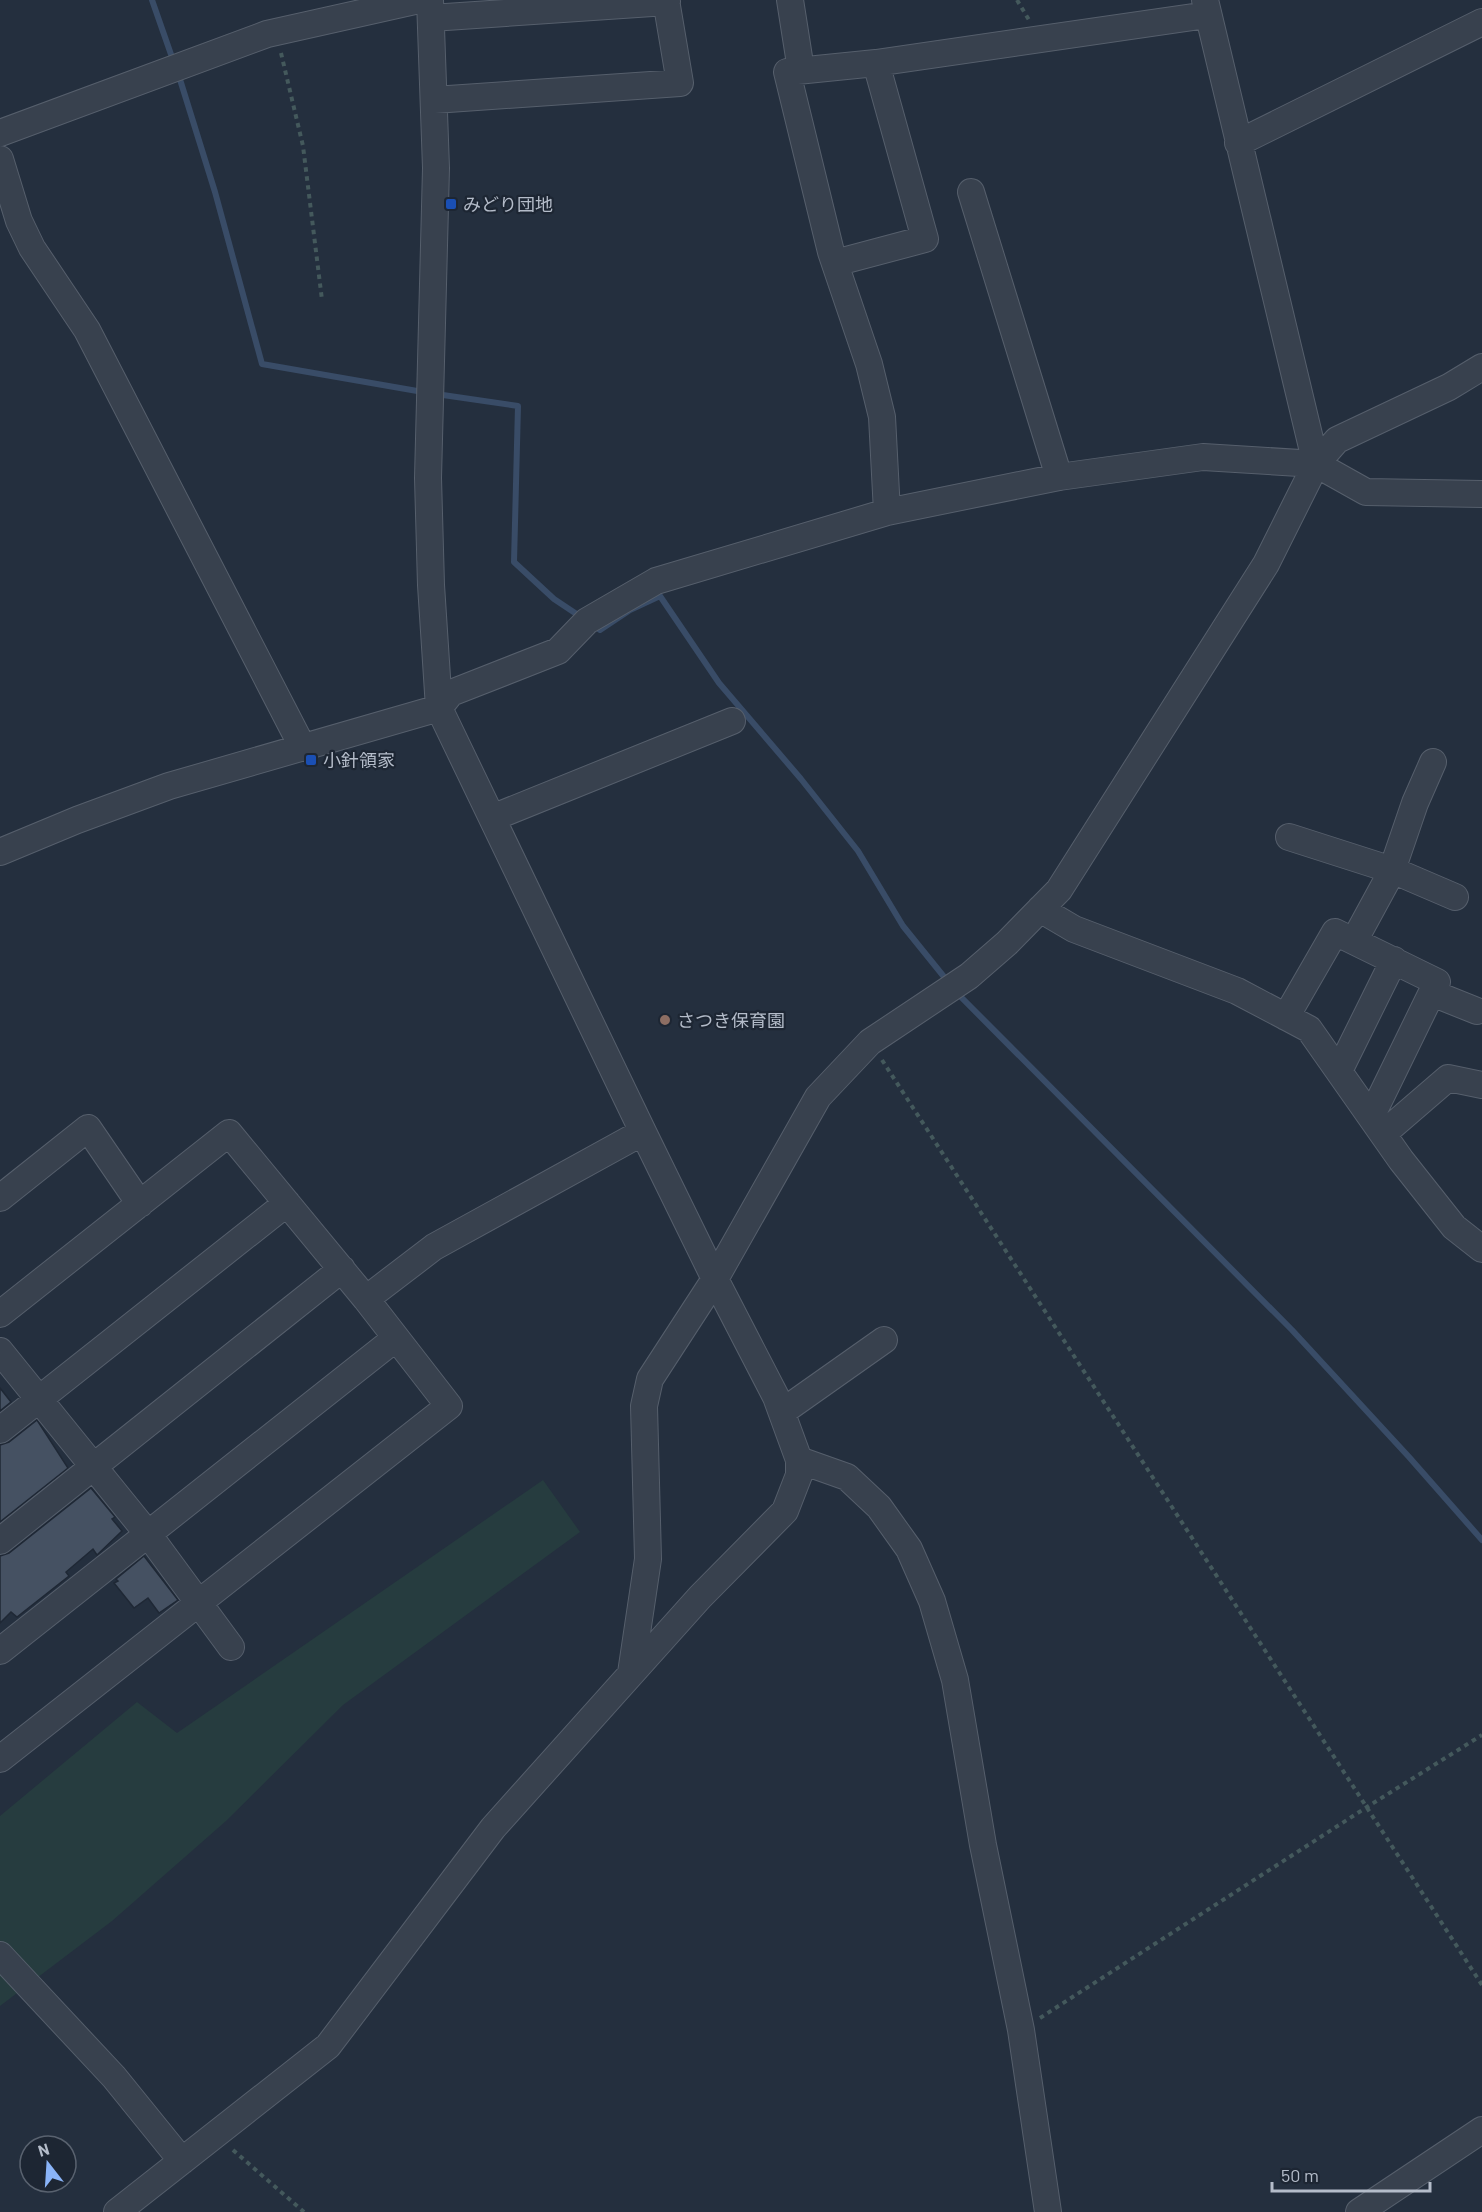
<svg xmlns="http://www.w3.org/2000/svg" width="1482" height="2212" font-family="Barlow,'Noto Sans JP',sans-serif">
<rect width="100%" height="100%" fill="#242f3e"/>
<!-- green -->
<path fill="#263c3f" d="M543,1480l37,52 -237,173 -117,116 -114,100 -112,85v-190l137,-114 40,31z"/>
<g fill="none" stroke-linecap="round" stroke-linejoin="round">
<!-- stream -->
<path stroke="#394c67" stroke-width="6" d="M152,0l22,63
M178,73l37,119 47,172 161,28
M436,394l82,12 -4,156 40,37 27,18
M592,625l8,5 30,-20 30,-14 59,87 82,96 57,72 45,75 46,57
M955,991l337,339 117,127 73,83"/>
</g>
<!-- building -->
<path fill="#455162" stroke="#1f2835" stroke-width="1.5" d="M0,1388l11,14 -11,9z
M37,1420l31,48 -68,54v-77l9,-3z
M91,1488l24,29 -3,2 10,12 -25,24 -4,-6 -27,23 3,4 -52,41 -6,-5 -11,11v-67l9,-3z
M144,1556l34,44 -19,13 -11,-15 -14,10 -20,-25 4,-2 -2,-2z"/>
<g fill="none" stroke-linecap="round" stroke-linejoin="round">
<defs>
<path id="minor" d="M790,0l11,70
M1205,0l111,464
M431,18l236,-16
M434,100l246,-17 -14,-83
M0,133l267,-99 152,-34
M1238,143l244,-121
M0,159l19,62 13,27 55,82 216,418
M971,192l88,285
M835,263l90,-24 -49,-176
M887,512l-5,-95 -13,-53 -38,-112 -44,-180 89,-9 331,-48
M492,818l240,-97
M1289,837l103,33 63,27
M0,852l77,-32 92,-34 270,-78 12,-15 107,-42 29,-30 69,-40 231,-69 172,-35 144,-20 113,7 50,28 116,2
M1040,909l34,20 163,62 72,38 92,131 53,67 28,22
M1354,941l37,-68 24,-70 18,-41
M1432,993l45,18
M1286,1017l49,-85 102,50 -66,135
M1339,1071l55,-111
M1383,1134l65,-56 34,7
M0,1198l88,-70 52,76
M366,1299l68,-52 209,-115
M0,1314l229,-181 137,166 83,107 -449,353
M0,1351l148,183 83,113
M782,1412l102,-72
M0,1430l287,-227
M799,1460l48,17 32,30 30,42 23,52 23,79 28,165 38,185 27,182
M0,1541l342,-272
M0,1651l396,-313
M631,1673l17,-114 -4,-153 6,-27 65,-100 103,-182 52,-55 99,-66 38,-33 52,-53 207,-326 50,-100 21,-24 112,-53 33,-20
M0,1955l114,122 68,84
M117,2212l211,-166 165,-218 207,-231 85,-86 14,-36v-15l-23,-63 -61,-118 -72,-147 -204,-424 -8,-123 -3,-107 8,-310 -6,-168
M1359,2212l123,-82"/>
</defs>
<!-- minor casing -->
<use href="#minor" stroke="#565f6c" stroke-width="28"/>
<!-- path -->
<path stroke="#44595c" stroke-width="4" stroke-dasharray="4.5 4.5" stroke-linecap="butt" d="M1017,0l12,20
M281,53l22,93 19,154
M882,1060l600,925
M1040,2018l327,-211 115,-72
M233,2150l71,62"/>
<!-- minor -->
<use href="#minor" stroke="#38414e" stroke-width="26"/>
</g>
<!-- markers -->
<g fill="#1a4fb4" stroke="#1d2633" stroke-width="2">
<rect x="445" y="198" width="12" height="12" rx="3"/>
<rect x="305" y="754" width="12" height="12" rx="3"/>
</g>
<circle fill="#8d6e63" stroke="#1d2633" stroke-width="2" cx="665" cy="1020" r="6"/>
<g text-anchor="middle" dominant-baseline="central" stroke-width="4.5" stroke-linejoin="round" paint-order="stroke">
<!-- poi labels -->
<g font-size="18" fill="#b4bcc9" stroke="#1d2633" text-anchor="start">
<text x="463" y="204">みどり団地</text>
<text x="323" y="760">小針領家</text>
<text x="677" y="1020">さつき保育園</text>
</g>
</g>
<!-- north arrow -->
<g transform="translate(48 2164) rotate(343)"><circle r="28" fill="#1d2633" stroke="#59626f" stroke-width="1.5"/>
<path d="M0-4.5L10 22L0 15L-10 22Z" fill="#8ab4f8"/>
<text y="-9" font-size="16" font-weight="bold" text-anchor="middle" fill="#b4bcc9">N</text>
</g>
<!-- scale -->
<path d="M1272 2182v9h158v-9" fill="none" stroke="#b4bcc9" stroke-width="3"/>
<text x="1281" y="2182" font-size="18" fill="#b4bcc9" stroke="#1d2633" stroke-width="4.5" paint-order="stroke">50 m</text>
</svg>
